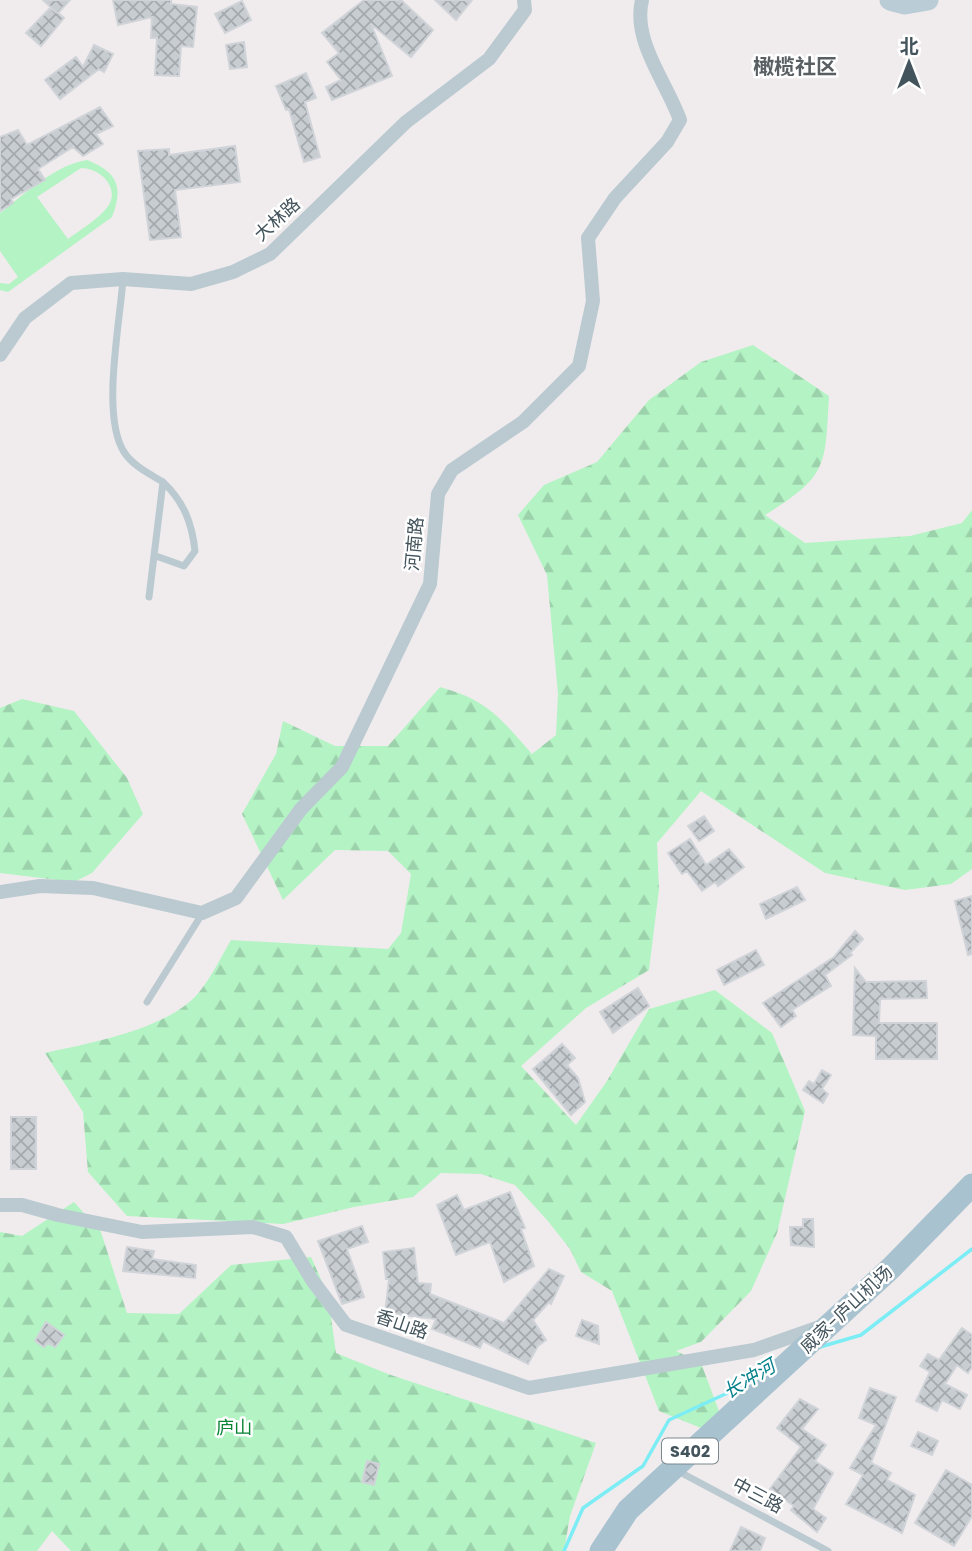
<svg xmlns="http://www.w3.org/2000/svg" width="972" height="1551" font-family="Poppins,'Noto Sans SC',sans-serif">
<defs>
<pattern id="forest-firs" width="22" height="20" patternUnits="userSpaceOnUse" patternTransform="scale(1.75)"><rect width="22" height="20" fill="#b4f3c4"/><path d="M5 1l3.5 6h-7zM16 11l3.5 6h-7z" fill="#9cd2ab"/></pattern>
<pattern id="building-cross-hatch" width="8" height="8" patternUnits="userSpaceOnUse" patternTransform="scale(1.75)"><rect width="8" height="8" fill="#c8cdd2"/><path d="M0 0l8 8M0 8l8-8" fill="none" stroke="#a4a9ae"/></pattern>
</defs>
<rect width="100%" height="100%" fill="#f0eced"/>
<!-- forest -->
<path fill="url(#forest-firs)" d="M753,345l76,51c-4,71 -1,80 -64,119l40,28 105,-7 52,-13 10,-13v359l-21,15 -46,6 -80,-17 -124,-82 -44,52 2,46 -10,81 -63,38 -65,58 55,59 31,-44 42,-72 66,-19 57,43 33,78 -28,122 -26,58 -50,51 -25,9 25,12 18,48 -18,17 -42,-17 -47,-120 -31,-19 -11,-23 -23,-29 -32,-35 -34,-11 -40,-1 -28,24 -59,10 -71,17 -156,-8 -39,-44 -5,-60 -38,-59c44,-10 126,-24 155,-62 12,-15 21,-34 31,-51l157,9 13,-16 10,-59 -23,-23 -53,-1 -52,50 -41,-86 34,-60 7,-33 52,25h53l52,-59c49,14 59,30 92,67l24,-19 2,-41 -11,-119 -29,-60 26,-30 53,-23 52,-62 52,-38z
M22,699l52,12 53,67 16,36 -51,59 -18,9 -74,-9v-165z
M74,1202l27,30 26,81 52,1 52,-49 80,-8 17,38 8,58 52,21 208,69 -26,73 -6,35h-493l-19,-20 -15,20h-37v-319l22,4z"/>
<!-- green -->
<path fill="#b4f3c4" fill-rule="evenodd" d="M87,160c30,12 37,26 25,57l-104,75 -8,-2v-7l9,1 9,-7 -18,-26v-38c26,-20 55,-48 87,-53zM81,168c21,0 42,23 24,42 -10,11 -25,20 -37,29l-31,-42z"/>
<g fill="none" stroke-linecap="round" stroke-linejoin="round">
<!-- stream -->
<path stroke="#7cedf5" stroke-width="3.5" d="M820,1347l41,-12 111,-86
M564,1551l19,-43 60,-42 26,-46 65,-30 33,-27 9,-2"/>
</g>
<!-- building -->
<path fill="url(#building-cross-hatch)" stroke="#d0d4d9" stroke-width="2" d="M43,0h27l-12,13 6,5 -23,28 -15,-13 24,-25 7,5z
M113,0h58v4l26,3 -4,40 -12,-1 -2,30 -24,-1 2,-37h-6l1,-21 -34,8z
M364,0h37l32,30 -22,27 -40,-33 21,52 -60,24 -6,-13 15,-7 -14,-18 12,-9 -17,-20z
M435,0h37l-16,20z
M242,1l9,19 -26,13 -10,-19z
M244,42l3,25 -17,2 -4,-24z
M94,45l19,9 -9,18 -5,-3 -39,30 -15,-19 31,-23 7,10z
M306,73l10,25 -11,4 15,55 -16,5 -15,-53 -3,1 -10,-24z
M100,107l13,19 -17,8 7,10 -20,12 -10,-9 -35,22 7,11 -34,19 2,4 -13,8v-74l18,-7 9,15z
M235,146l5,36 -65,8 6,47 -31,3 -12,-89 31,-2v6z
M704,816l10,15 -15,10 -11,-15z
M690,839l16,26 23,-16 15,18 -26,19 -3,-4 -13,9 -15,-20 -5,3 -14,-21z
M797,887l8,13 -39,19 -6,-15z
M972,896v58l-4,1 -13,-54z
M855,931l8,8 -13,14 2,2 -27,20 6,11 -39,24 4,6 -15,11 -18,-24 71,-46z
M756,950l8,15 -40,20 -7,-15z
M855,968l11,14 60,-1 1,17 -47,1 -1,24h58v36h-61v-23l-23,-1z
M638,988l11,18 -36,27 -13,-21z
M562,1044l13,14 -8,7 11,13 7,24 -14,13 -38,-46z
M822,1070l9,5 -9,14 6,5 -5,9 -20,-13 6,-9 5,3z
M11,1117h25v52h-25z
M510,1192l15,36 -4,1 13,37 -30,16 -14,-40 -34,13 -19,-50 20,-10 7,15z
M803,1219h10l1,28 -23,-2 -1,-18h13z
M362,1226l6,16 -21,7 17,48 -22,7 -24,-63z
M127,1247l27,4 -2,8 44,6 -1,13 -72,-7z
M414,1248l4,35 13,1 -1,10 74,29 45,-54 15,7 -13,28 -2,-2 -16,18 13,20 -8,6 -10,18 -45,-23 -3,7 -48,-19 4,-10 -51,-6 4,-34h-3l-3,-27z
M582,1320l16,6 1,18 -23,-8z
M46,1322l18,13 -9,12 -7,-4 -4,4 -9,-6z
M962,1328l10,7v32l-4,6 -11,-8 -12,19 22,11 -7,14 -18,-9 -5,11 -21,-10 14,-29 -10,-6 8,-12 11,6z
M870,1388l26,9 -25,66 20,10 -4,7 28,15 -13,38 -56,-29 17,-29 -13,-7 26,-43 -17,-7z
M800,1399l18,10 -16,20 24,16 -11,16 18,12 -20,36 13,9 -9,14 -26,-22 3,-4 -24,-17 31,-42 -24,-19z
M918,1432l20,9 -6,14 -21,-9z
M367,1461l12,3 -5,21 -12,-3z
M946,1470l26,15v31l-18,30 -39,-23z
M741,1527l24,11 -5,13h-30z"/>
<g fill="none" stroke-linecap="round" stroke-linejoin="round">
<!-- service -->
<path stroke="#bbcad1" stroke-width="7" d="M123,279c-3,44 -22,137 1,173 9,14 26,22 39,30l-14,115
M156,556l28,10 11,-15c-3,-28 -11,-49 -32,-69
M147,1002l55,-88
M676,1470l152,81"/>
<!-- minor -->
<path stroke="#bbcad1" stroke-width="14" d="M0,355l25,-37 46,-35 52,-4 68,5 42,-12 37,-18 136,-132 83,-63 36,-49 -1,-10
M0,892l40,-6 53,2 109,25 34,-15 65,-89 41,-42 88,-183 8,-90 14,-24 71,-48 56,-56 14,-65 -5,-63 27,-40 52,-56 13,-22c-13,-37 -48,-79 -38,-120
M0,1205h22l36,10 84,17 111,-5 33,10 26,43 34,45 183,63 225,-38 68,-24"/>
<!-- secondary -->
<path stroke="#baccd6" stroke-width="21" d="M890,0l15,4 23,-4"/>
<!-- primary -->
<path stroke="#a8c2cf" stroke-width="23" d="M601,1551l27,-41 263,-242 81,-83"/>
</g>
<g text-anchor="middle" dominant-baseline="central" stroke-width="5" stroke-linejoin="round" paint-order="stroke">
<!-- shield labels -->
<rect fill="#fff" stroke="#7b878d" stroke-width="2" x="662" y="1438.5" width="56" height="25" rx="5"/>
<g font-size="16" font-weight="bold" fill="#43545c">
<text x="690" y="1451">S402</text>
</g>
<!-- street labels -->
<g font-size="18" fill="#43545c" stroke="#fff">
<text transform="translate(277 219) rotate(-42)">大林路</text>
<text transform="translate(414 544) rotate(-85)">河南路</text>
<text transform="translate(846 1309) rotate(-43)">威家-庐山机场</text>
<text transform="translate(402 1324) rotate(19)">香山路</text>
<text transform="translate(758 1495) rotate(28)">中三路</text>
</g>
<!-- park labels -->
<g font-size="18" fill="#0c8537" stroke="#fff">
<text x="234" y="1427">庐山</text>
</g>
<!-- water labels -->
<g font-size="19" font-style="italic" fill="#04818a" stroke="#fff">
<text transform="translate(749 1379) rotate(-31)">长冲河</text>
</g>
<!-- quarter labels -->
<g font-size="21" font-weight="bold" fill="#585e62" stroke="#fff">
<text x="795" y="66">橄榄社区</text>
</g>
</g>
<!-- north arrow -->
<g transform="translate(909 63)" stroke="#ffffff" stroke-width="5" paint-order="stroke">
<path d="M0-5L12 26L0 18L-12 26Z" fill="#43545c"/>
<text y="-10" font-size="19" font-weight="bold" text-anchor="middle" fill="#43545c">北</text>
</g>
</svg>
